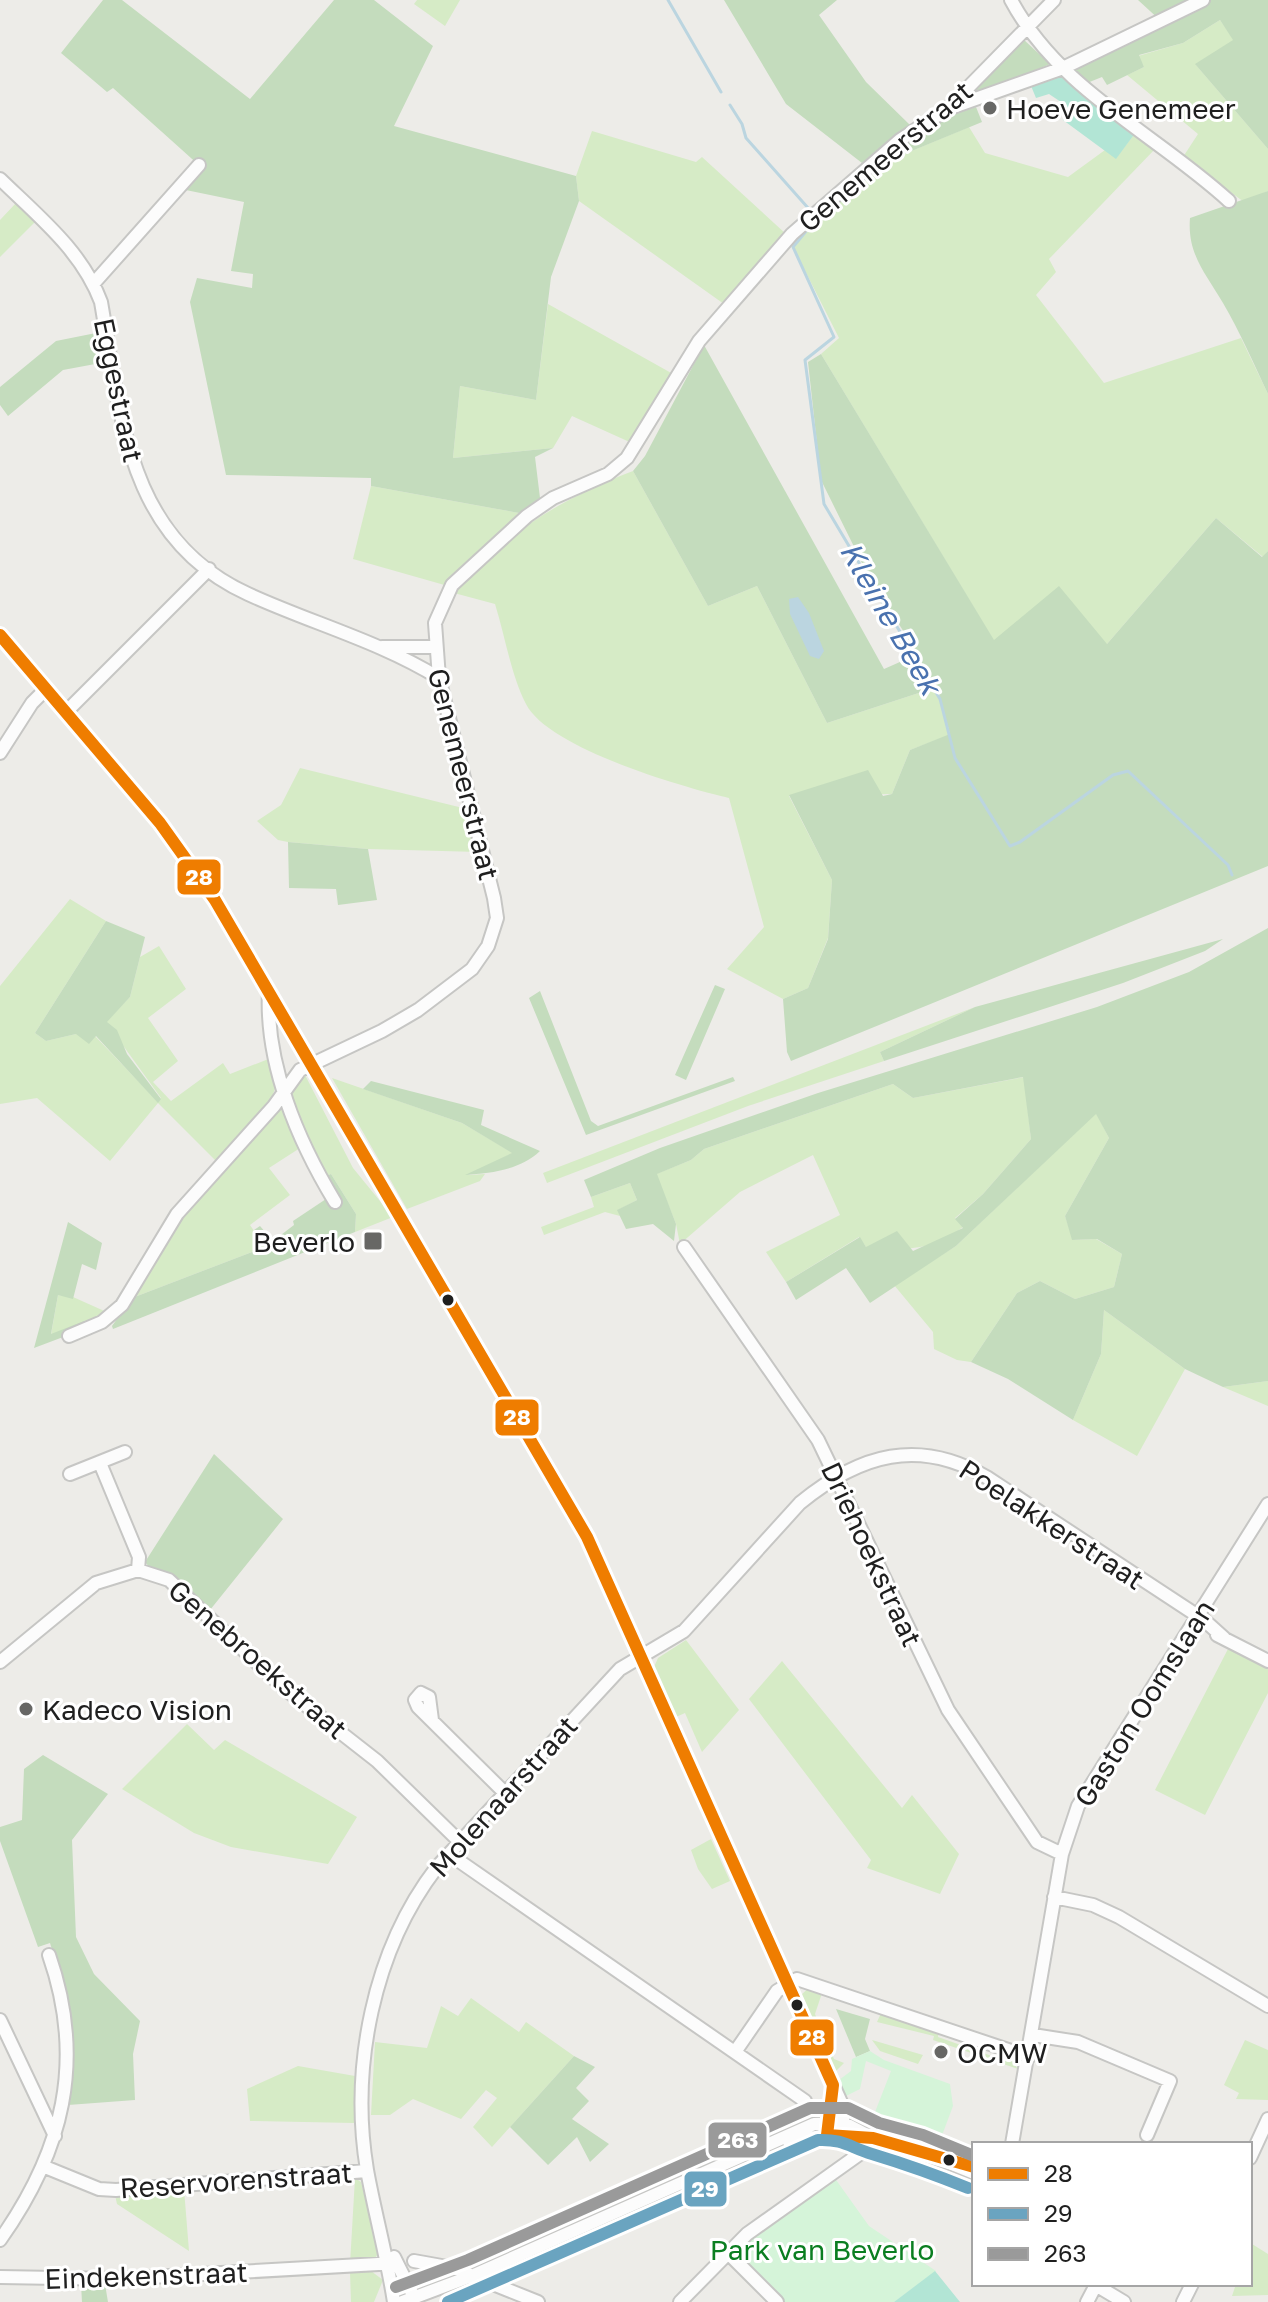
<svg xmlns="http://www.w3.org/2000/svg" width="1268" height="2302" font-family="'Golos Text',sans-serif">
<rect width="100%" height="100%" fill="#edece8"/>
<!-- grass -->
<path fill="#d6ebc6" d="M417,0h43l-15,26 -31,-22z
M1220,20l14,20 -38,25 72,84v42l-24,11 -61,-45 15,-23 -71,-59 17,-8 -6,-11 45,-13z
M969,127l16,26 83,24 37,-27 11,8 20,-26 20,16 -107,111 7,13 -20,23 68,88 137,-45 27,56v157l-5,6 -47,-39 -109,126 -113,-3 -173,-287 18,-16 -48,-95 106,-93 5,5z
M592,131l104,31 6,-5 84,77 -62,70 -145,-103 -3,-25z
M16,203l19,19 -35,35v-37z
M548,304l125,70 -39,70 -62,-28 -19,32 -100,10 7,-72 76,14z
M633,471l75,135 49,-20 70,137 110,-36 13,48 -40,15 -18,44 -103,2 43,84 -4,58 -20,50 -25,11 -56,-30 37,-42 -35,-129c-47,-11 -181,-50 -203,-94 -15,-29 -21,-68 -31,-100l-41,-11c50,-60 107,-94 179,-122z
M371,486l148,27 -71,73 -95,-27z
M300,768l167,41 12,43 -111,-3 -80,-7 -10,-2 -21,-19 24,-16z
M70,899l36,22 -71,112 11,8 30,-7 19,2 63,66 3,-4 -55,-76 24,-25 10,-40 19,-11 27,43 -38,29 30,43 -25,21 18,19 52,-38 7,11 41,-16 5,28 -5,14 -55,61 -58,-58 -48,58 -73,-63 -37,6v-118z
M975,1007l-95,45 4,9 -136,45 -201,77 -4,-10z
M304,1073l49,95 40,49 -38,15 1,-18 -25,-40 -5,2c-10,-19 -39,-67 -33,-88 1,-5 7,-10 11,-15z
M1024,1077l7,62 -48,55 -28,24 8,9c-32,25 -59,23 -97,20l-7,-10 -73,45 -20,-30 74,-37 -27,-60 -73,37 -60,52 -4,-20 -20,-50 35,-14 13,-11 189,-65 20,14z
M332,1078l130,45 51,30 -45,22 17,-1 -5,7 -73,28z
M283,1108l17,40 -31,20 21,27 -40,30 15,22 -133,51 56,-90 89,-99z
M1096,1113l13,25 -44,78 8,24 23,-1 26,15 -8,33 -39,12 -35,-18 -23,12 -46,69 -14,-2 -23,-11 -1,-17 -39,-47 62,-39z
M630,1183l7,17 -19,10 2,6 -15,-4 -61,23 -3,-8 53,-20 -3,-10z
M58,1295l15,2 38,17 -60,21z
M1104,1310l81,59 -48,87 -64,-36 28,-66z
M1268,1381v25l-45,-19z
M686,1640l53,70 -37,42 -17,-39 -9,4 -22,-50 4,-9z
M1228,1649l40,20v24l-63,122 -50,-25z
M782,1661l120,147 10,-13 47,59 -19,40 -73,-26 4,-8 -122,-161z
M187,1724l27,26 11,-10 132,77 -29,47 -97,-17 -37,-14 -72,-44z
M711,1839l19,42 -18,8 -14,-20 -7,-19z
M811,1986l12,4 -8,24 19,45 10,4 -9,9 -34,-77z
M471,1998l48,34 7,-10 48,34 -82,91 -19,-20 24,-29 -11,-8 -25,29 -48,-20 -23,16h-19l4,-73 52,6 14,-42 17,10z
M882,2011l57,20 -1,6 68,24 2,-5 10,13 -85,-29 1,-4 -57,-14z
M872,2040l51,15 -5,9 -38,-13z
M1245,2040l23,10v50l-32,-1 3,-6 -15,-8z
M298,2066l57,10 -1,47 -104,-2 -3,-32z
M355,2178l6,4 18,71 -5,6 -24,5z
M184,2189l5,62 -72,-47 -2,-9z
M1252,2244l16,10v41l-36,1 4,-12h14z
M371,2271l12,9 -9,22h-23l-1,-30z"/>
<!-- forest -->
<path fill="#c4dcbd" d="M103,0h19l128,99 84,-99h40l59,46 -39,80 182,50 3,25 -28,76 -15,123 -76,-14 -7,72 100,-10 -18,9 5,41 -21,15 -148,-27v-8l-145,-3 -36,-173 7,-24 55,10 1,-14 -22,-3 13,-69 -63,-13 20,-22 -88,-79 -6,4 -46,-39z
M724,0h113l-18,15 47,67 44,43 -48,38 -76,-59z
M1138,0h130v149l-73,-85 38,-24 -13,-20 -37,23 -44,12 5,12 -37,18 -5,-8 -15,6 -17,-13 92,-48z
M1023,39l27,25 -74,32 -3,-5z
M976,107l6,15 -80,33 -5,-5 55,-35z
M1268,191v203c-14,-30 -28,-62 -45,-91 -17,-29 -36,-49 -33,-85z
M101,332l5,30 -43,8 -55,46 -8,-11v-18l56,-46z
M704,345l180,324 34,-15 -48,-75 -49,-99 -13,-118 13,-8 173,286 65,-54 48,58 109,-126 46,39 6,-6v315l-477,195 -4,-9 -4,-53 25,-11 20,-49 4,-59 -43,-85 79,-25 15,26 9,-2 18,-44 40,-16 -13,-47 -110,36 -70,-137 -49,20 -75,-135 12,-15z
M288,842l80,7 9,51 -39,5 -2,-16 -47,-1z
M106,921l39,16 -15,60 -23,25 10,8 10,24 34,45 -3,4 -62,-67 -7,8 -13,-10 -30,7 -11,-8z
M1268,928v453l-45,6 -38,-18 -81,-59 -3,44 -28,66 -65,-41 -37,-17 46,-69 23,-12 35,18 39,-12 8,-33 -25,-15 -25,1 -7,-24 44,-78 -13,-24 -140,132 -86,57 -24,-35 -50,32 -10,-18 74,-45 6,10 31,-16 16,20 50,-23 -8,-9 28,-25 48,-55 -8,-62 -110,21 -20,-14 -189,65 -13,11 -34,14 19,50 -2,17 -21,-17 -27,5 -9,-19 20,-10 -7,-17 -39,14 -7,-17 76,-32 158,-55 279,-86 92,-35z
M1223,939l-18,12 -82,32 -239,78 -4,-9 95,-45z
M715,985l10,4 -39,91 -11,-5z
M540,991l51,130 7,5 135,-49 2,4 -149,54 -57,-137z
M371,1081l113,29 -3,15 59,26c-20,19 -48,22 -75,24l47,-22 -50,-30 -99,-34z
M331,1174l25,40 -1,18 -242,97 -1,-3 20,-28 133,-51 -11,-17 6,-4 13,15 21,-16 -1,-4 33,-22 7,10 9,-5 -16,-28z
M68,1222l34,21 -6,27 -14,-6 -9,35 -15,-4 -7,39 33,-13 3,7 -53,20z
M214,1454l69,65 -73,91 -29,-28 -30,-13 -6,-7z
M43,1755l65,39 -36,46 4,97 18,37 46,47 -7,33 2,46 -67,5c4,-63 1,-102 -18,-162l-12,4 -38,-106v-14l22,-7 2,-51z
M836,2009l34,10 -5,20 5,12 -14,6z
M574,2056l21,11 -19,21 13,13 -17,18 37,25 -19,18 -13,-25 -29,28 -38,-38z
M81,2284h24l3,18h-26z"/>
<!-- park -->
<path fill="#d5f4d9" d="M870,2051l14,9 66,24 3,22 -15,40c-22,-7 -44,-9 -70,-16l23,-59 -25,-10 -6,28 -14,7 -7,-16 12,-9 1,-12z
M834,2177l35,49 67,45 -42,31h-112l-43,-46 5,-15z"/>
<!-- pitch -->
<path fill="#b2e5d5" d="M1057,74l12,4 67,54 -20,27 -53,-39 4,-14 -18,-12 -13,4 -7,-17z
M935,2271l25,31h-66z"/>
<!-- water -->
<path fill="#bbd5e0" d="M798,597l11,16 15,38 -5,8 -9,-3 -20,-42 -1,-15z"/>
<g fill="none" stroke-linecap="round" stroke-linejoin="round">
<!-- stream -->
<path stroke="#bbd5e0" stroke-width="3" d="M668,0l53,92
M730,105l12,19 4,14 63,71
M812,224l-19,23 41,90 -29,23 19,144 116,195 15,59 55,88 10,-4 93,-67 15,-4 100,94 4,10"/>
<defs>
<path id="minor" d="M1011,0c48,90 145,134 218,201
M953,107l110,-39 140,-68
M0,179c39,38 82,72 101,123 20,114 26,237 147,292 63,29 131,47 191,84
M94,283l105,-118
M0,635l160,188 55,77 372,637 257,572 -2,27
M382,647h53
M66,712l143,-143
M0,753l32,-50 14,-14
M269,991c-4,73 29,150 66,211
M684,1247l134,193 130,270 89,132 25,12
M69,1336l33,-14 20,-17 55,-91 97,-108 26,-36 82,-39 36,-21 54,-41 16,-23 9,-28 -3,-20 -55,-220 -4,-55 17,-38 75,-69 26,-18 55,-24 19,-16 72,-117 93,-107 108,-94 46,-30 108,-110
M100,1463l39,94 -1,13
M70,1474l55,-22
M1217,1635l51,26
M0,1662l96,-79 42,-13 31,10 116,109 92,72 83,81
M432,1720l-3,-23 -8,-4 -6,7 3,7 87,86
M449,1854l356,247
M1054,1897l39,8 26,12 149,89
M0,2020l55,116
M1033,2035l45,7 92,39 -23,54
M735,2052l42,-61 20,-12 232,78
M827,2129l6,-44
M789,2142l38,-7 43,3
M1012,2144l50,-290 16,-48 190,-302
M1250,2158l18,-39
M45,2167l54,22 17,1 251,-19
M0,2240c63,-89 86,-179 49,-285
M728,2253l49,49
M394,2257l20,40
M414,2261l39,7 85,34
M0,2277l116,2 280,-16
M1094,2284l30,18
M394,2302c-7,-45 -19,-88 -27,-132 -17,-102 6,-220 70,-303l183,-198 64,-38 116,-128c60,-49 119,-66 188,-25l216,142 20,18
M402,2302l72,-27 340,-151 30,-1 29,15 44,12 57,23
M680,2302l67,-68 111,-79 15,-17
M1087,2302l9,-17
M1183,2302l9,-18"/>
</defs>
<!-- minor casing -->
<use href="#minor" stroke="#c6c6c4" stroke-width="16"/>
<!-- minor -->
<use href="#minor" stroke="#fcfcfc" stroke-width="12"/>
<defs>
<path id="bus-1" d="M0,635l160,188 55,77 372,637 246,548 -6,50 46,3 101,29"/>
<path id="bus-2" d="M448,2302l370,-162c26,-1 31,7 54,14 33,10 64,21 96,34"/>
<path id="bus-3" d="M396,2287l72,-27 342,-152h38l31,15 44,12 51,21"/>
</defs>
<!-- bus-1 casing -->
<use href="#bus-1" stroke="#fff" stroke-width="18"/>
<!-- bus-2 casing -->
<use href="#bus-2" stroke="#fff" stroke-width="18"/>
<!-- bus-3 casing -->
<use href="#bus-3" stroke="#fff" stroke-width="18"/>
<!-- bus-1 -->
<use href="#bus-1" stroke="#ef7d00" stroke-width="12"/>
<!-- bus-2 -->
<use href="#bus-2" stroke="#6aa4c0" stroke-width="12"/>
<!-- bus-3 -->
<use href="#bus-3" stroke="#9a9a9a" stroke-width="12"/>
</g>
<!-- markers -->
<g fill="#676765" stroke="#fff" stroke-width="3">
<circle cx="990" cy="108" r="8"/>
<rect x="363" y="1231" width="20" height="20" rx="4"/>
<circle cx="26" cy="1709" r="8"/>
<circle cx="941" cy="2052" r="8"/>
</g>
<g fill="#1f1f1f" stroke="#fff" stroke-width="3">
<circle cx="448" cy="1300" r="7"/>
<circle cx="797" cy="2005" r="7"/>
<circle cx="949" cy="2160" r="7"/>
</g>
<g text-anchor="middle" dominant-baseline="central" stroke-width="6" stroke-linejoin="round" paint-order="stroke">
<!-- poi labels -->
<g font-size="28" fill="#1f1f1f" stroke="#fff" text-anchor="start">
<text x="1006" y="108">Hoeve Genemeer</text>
<text x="355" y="1241" text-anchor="end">Beverlo</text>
<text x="42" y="1709">Kadeco Vision</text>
<text x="957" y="2052">OCMW</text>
</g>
<!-- street labels -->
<g font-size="28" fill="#1f1f1f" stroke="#fff">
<text transform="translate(885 156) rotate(-40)">Genemeerstraat</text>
<text transform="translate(119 390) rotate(78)">Eggestraat</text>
<text transform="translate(464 774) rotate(76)">Genemeerstraat</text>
<text transform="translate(1052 1524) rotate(33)">Poelakkerstraat</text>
<text transform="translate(872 1554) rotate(65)">Driehoekstraat</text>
<text transform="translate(258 1659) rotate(41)">Genebroekstraat</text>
<text transform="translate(1144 1703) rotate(-58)">Gaston Oomslaan</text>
<text transform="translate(503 1796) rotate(-48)">Molenaarstraat</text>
<text transform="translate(236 2180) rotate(-4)">Reservorenstraat</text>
<text transform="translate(146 2275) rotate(-2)">Eindekenstraat</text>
</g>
<!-- park labels -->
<g font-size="28" fill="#0b7e21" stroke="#fff">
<text x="822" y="2249">Park van Beverlo</text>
</g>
<!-- water labels -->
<g font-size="30" font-style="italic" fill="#4a72af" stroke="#fff">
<text transform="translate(891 618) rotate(60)">Kleine Beek</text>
</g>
</g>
<g stroke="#fff" stroke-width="3">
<rect x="176" y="858" width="46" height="38" rx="8" fill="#ef7d00"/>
<rect x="494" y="1398" width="46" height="39" rx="8" fill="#ef7d00"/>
<rect x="789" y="2018" width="46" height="39" rx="8" fill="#ef7d00"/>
<rect x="707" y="2121" width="61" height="38" rx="8" fill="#9a9a9a"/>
<rect x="683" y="2170" width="45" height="38" rx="8" fill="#6aa4c0"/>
</g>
<g font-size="22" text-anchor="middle" font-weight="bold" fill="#fff">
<text x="199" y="885">28</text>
<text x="517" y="1425">28</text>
<text x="812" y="2045">28</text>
<text x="738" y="2148">263</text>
<text x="705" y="2197">29</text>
</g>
<!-- legend -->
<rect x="972" y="2142" width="280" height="144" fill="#ffffff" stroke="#a5a5a5" stroke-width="2"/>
<rect x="988" y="2168" width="40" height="12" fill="#ef7d00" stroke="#a5a5a5" stroke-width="2"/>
<text x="1044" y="2182" font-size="24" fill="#1f1f1f">28</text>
<rect x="988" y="2208" width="40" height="12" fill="#6aa4c0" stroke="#a5a5a5" stroke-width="2"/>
<text x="1044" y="2222" font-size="24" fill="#1f1f1f">29</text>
<rect x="988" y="2248" width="40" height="12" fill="#9a9a9a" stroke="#a5a5a5" stroke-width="2"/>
<text x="1044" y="2262" font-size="24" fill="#1f1f1f">263</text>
</svg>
